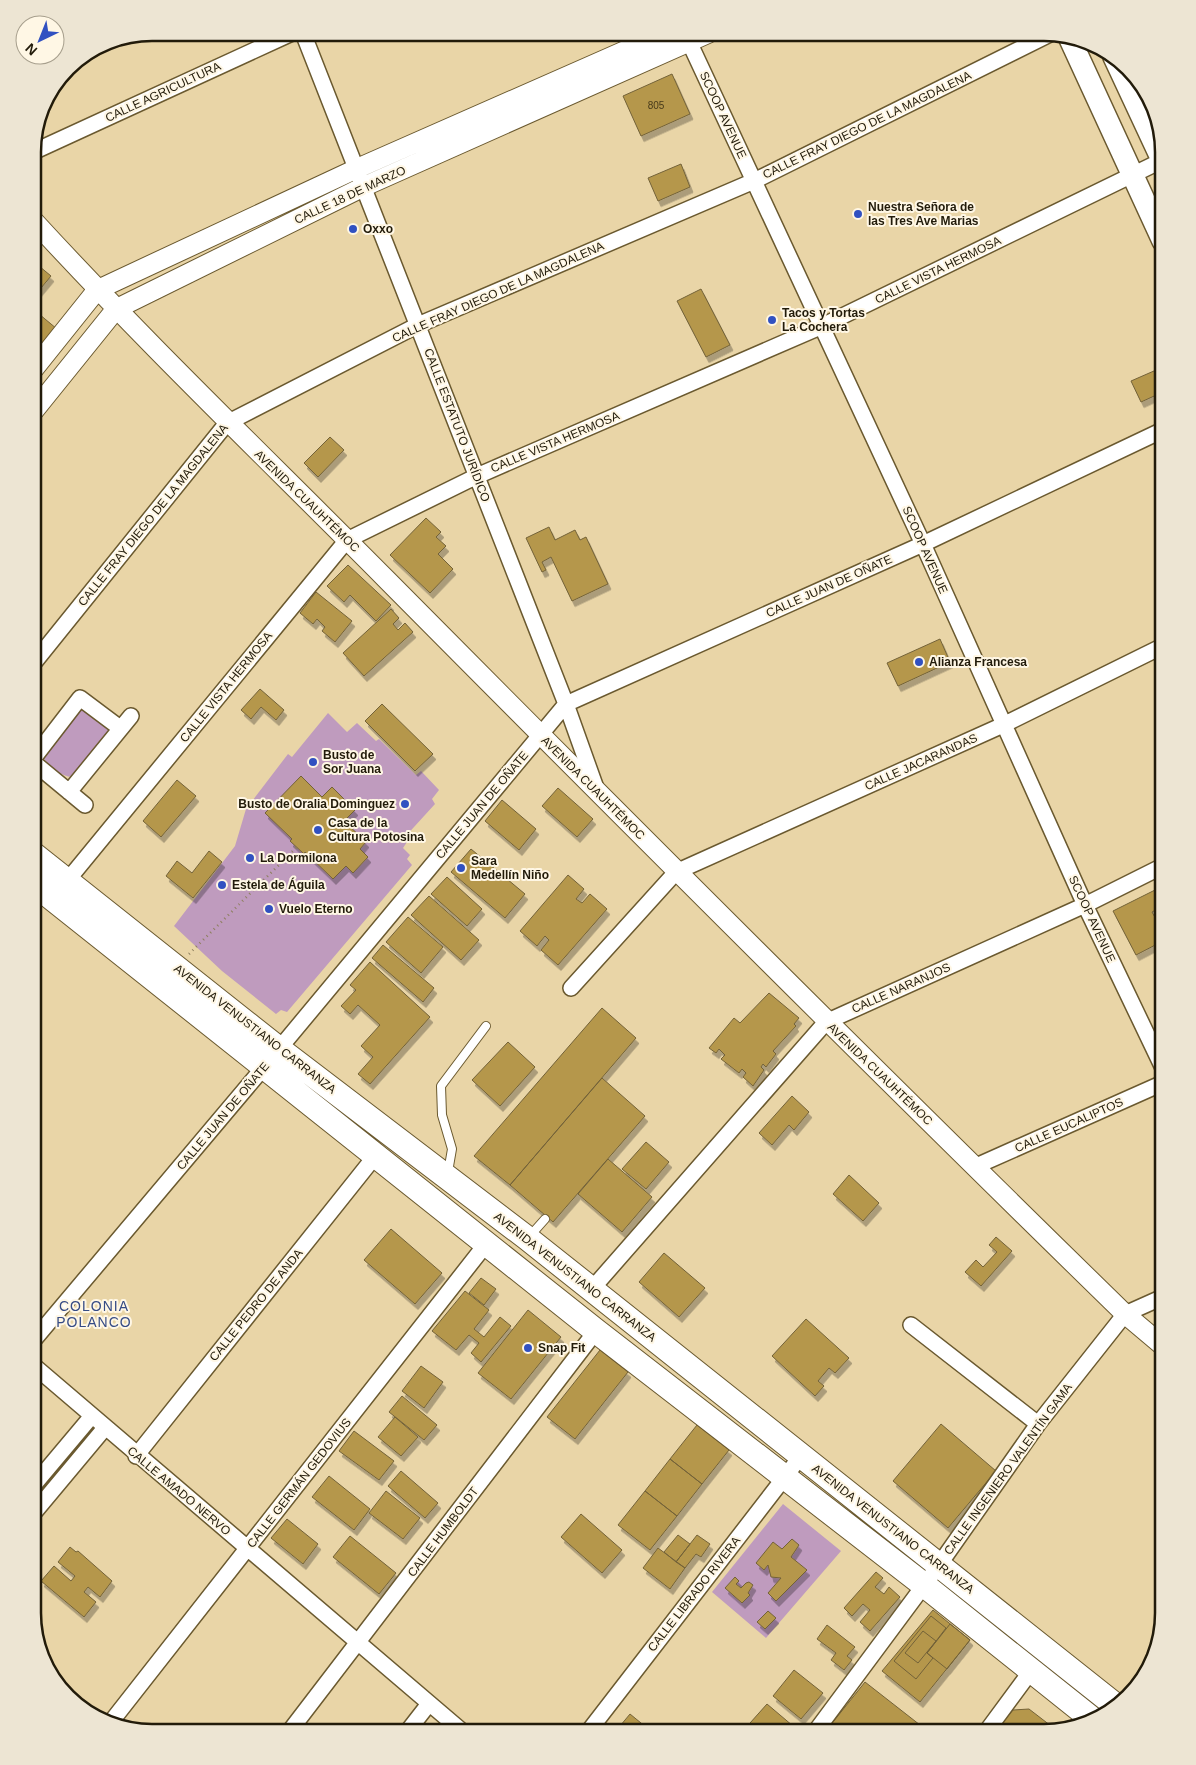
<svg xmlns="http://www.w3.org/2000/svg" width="1196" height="1765" font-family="Arial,sans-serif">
<defs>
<filter id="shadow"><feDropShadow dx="3" dy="5.5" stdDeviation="0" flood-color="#0004"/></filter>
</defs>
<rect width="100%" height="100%" fill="#e9d5a7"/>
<!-- green -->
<path fill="#bf9bbe" d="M81,709c11,0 25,14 28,24l-37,44c-12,-1 -20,-9 -28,-18l1,-5z
M328,713l19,19 10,-9 19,18 3,-2 37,36 5,-4 18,19 -7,9 3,5 -31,34 3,4 -4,6 7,7 -3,4 5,6 -125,147 -6,-2 -5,4 -54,-43 -48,-45 61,-80 11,-37 42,-55 4,3z
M783,1504l58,47 -75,87 -54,-46z"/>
<!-- building -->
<path fill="#b5974c" stroke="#736238" filter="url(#shadow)" d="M672,74l18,40 -49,22 -18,-40z
M681,164l9,23 -32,14 -10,-23z
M33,261l18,15 -15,18 -3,-3z
M701,289l29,56 -24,12 -29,-56z
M33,309l24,20 -20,24 -4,-3z
M1163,367v25l-22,10 -10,-21z
M330,437l14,13 -26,27 -14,-14z
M426,518l15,14 -5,5 10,9 -8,8 15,15 -23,24 -40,-38z
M549,527l6,13 20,-10 5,10 6,-3 22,47 -36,17 -21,-44 -9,5 4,8 -4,2 -16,-34z
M348,565l43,40 -15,16 -26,-26 -6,7 -17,-16z
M316,592l36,29 -17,21 -13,-11 3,-4 -8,-8 -4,5 -13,-11z
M391,609l8,9 -6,6 5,6 7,-7 8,9 -49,44 -21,-23z
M940,639l10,23 -52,24 -11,-23z
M260,689l24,21 -8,10 -15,-13 -10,12 -10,-9z
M382,704l51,50 -18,17 -50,-50z
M301,776l21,21 10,-10 23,23 -11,11 22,21 -6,7 8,8 -15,16 -7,-7 -13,13 -28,-27 -1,2 -14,-13 2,-2 -27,-26z
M177,780l19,16 -35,41 -18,-16z
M558,788l35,31 -16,18 -35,-31z
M502,800l34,29 -17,21 -34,-29z
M471,849l54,45 -20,24 -54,-46z
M209,851l13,11 -29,36 -27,-22 11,-15 15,12z
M568,875l16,14 -8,10 6,4 8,-9 17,15 -49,56 -17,-15 8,-10 -4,-4 -8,10 -17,-15z
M447,877l35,32 -15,17 -36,-32z
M1155,890l8,16 -11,6 10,18 1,-1v12l-27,14 -23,-44z
M429,896l50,44 -18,20 -50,-45z
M408,917l35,30 -22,26 -35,-31z
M383,945l51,43 -11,14 -51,-44z
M370,962l60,55 -60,67 -12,-10 15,-17 -12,-11 19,-21 -22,-20 -8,9 -9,-8 15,-16 -6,-5z
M769,993l30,25 -5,6 2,2 -23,25 3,3 -10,13 -3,-3 -2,3 3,3 -11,16 -10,-9 3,-4 -4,-4 -3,4 -18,-14 4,-4 -6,-6 -3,4 -7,-5 25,-30 6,5z
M602,1008l34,30 -126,147 -36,-29z
M508,1042l27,25 -35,39 -28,-26z
M602,1078l43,38 -92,106 -43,-37z
M792,1096l17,16 -15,18 -5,-5 -17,20 -13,-12z
M646,1142l23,20 -23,27 -24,-20z
M608,1159l44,38 -30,35 -44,-38z
M849,1175l30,28 -16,18 -30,-27z
M391,1229l51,44 -27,31 -51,-44z
M996,1237l16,14 -31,35 -16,-14 11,-12 7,7 14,-15 -8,-7z
M664,1253l41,35 -26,29 -40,-35z
M481,1278l15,11 -12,16 -15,-12z
M465,1291l24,19 -15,19 10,8 16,-20 11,9 -30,36 -10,-9 8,-10 -10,-8 -13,15 -24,-19z
M528,1310l33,27 -50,62 -33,-26z
M806,1319l43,39 -14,15 -6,-5 -11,13 6,5 -9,10 -43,-40z
M600,1350l28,22 -53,67 -28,-22z
M421,1366l22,16 -19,26 -22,-17z
M402,1396l35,29 -13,15 -35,-28z
M395,1417l23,20 -17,19 -23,-19z
M941,1424l55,47 -48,57 -55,-47z
M697,1425l32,25 -27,34 -32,-25z
M354,1431l40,30 -15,19 -40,-29z
M670,1459l32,25 -25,32 -32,-25z
M401,1471l37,32 -13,15 -37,-32z
M329,1476l41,33 -16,21 -42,-33z
M386,1491l34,27 -17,21 -34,-26z
M645,1491l32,25 -27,34 -32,-25z
M581,1514l41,36 -20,23 -41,-36z
M287,1519l31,25 -15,20 -32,-26z
M678,1535l12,9 -14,18 -12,-10z
M697,1535l13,9 -9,13 -5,-3 -11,14 -9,-6z
M350,1536l46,37 -17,21 -46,-37z
M792,1539l7,6 -8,12 16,13 -31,31 -8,-8 13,-15 -10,-1 -3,-12 -4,5 -8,-7 17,-21 9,7z
M70,1547l6,5 2,-1 34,30 -12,16 -12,-10 -4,5 12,10 -12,15 -43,-36 13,-15 17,15 4,-5 -17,-14z
M658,1548l27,20 -15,21 -27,-21z
M876,1572l7,6 -8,9 9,7 5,-7 11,10 -30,34 -10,-9 10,-12 -7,-6 -11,12 -8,-8z
M735,1577l4,4 -3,3 5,4 5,-5 3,-1 4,3 -5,8 2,2 -8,8 -17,-15z
M933,1610l37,30 -50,62 -38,-31z
M768,1611l8,7 -11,11 -8,-7z
M931,1616l15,12 -19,25 6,5 -17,21 -22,-18z
M950,1624l20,16 -23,29 -20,-16z
M827,1625l28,22 -8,9 5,4 -8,10 -13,-10 5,-7 -19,-14z
M923,1631l13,10 -18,22 -13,-10z
M794,1670l29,23 -22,26 -28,-23z
M865,1682l64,50h-104z
M767,1704l26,22 -5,6h-46z
M1029,1709l26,20 -11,3h-50l19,-22z
M630,1714l22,18h-37z"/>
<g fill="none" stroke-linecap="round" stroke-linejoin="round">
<defs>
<path id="service" d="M448,1172l4,-23 -10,-34 -1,-29 45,-60
M529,1237l16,-18"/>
<path id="minor" d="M303,33l263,671 30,84
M685,33l238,511 162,361 78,163
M33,152l259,-119
M33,664l194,-241 191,-98 336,-144 298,-148
M33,759l47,-61 40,30
M33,762l52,43
M69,792l62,-76
M67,881l280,-341 130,-64 343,-149 343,-167
M571,988l105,-116 327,-147 160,-79
M974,1167l189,-84
M591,1290l235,-268 259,-117 78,-39
M911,1325l127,99
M33,1341l231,-274 302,-363 357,-160 240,-114
M33,1365l430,367
M136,1456l240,-301
M33,1486l58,-69
M33,1514l71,-85
M111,1722l375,-478
M289,1732l307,-401
M407,1732l21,-27
M588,1732l213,-276
M815,1732l124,-167 99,-141 87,-110 38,-17
M986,1732l45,-61"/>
<path id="tertiary" d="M33,220c114,124 235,240 354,360 244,246 489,491 738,734l38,32
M33,370l64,-80 259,-121 309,-136
M33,412l83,-103 247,-122 346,-154"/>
<path id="secondary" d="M1070,39l93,202
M1114,57l49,105"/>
<path id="primary" d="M33,854l246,195 248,189 588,467
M33,883l563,448 328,254 168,134"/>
</defs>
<!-- service casing -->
<use href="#service" stroke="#6a592f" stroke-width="10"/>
<!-- minor casing -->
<use href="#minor" stroke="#6a592f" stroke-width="18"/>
<!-- tertiary casing -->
<use href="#tertiary" stroke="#6a592f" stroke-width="21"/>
<!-- secondary casing -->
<use href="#secondary" stroke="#6a592f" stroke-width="24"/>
<!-- primary casing -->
<use href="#primary" stroke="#6a592f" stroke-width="26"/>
<!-- path -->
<path stroke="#8d7f5e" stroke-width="2.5" stroke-dasharray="1 4" stroke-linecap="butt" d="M189,954l108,-107"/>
<!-- service -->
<use href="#service" stroke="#fff" stroke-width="8"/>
<!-- minor -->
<use href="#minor" stroke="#fff" stroke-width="15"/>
<!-- tertiary -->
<use href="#tertiary" stroke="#fff" stroke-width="19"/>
<!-- secondary -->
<use href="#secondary" stroke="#fff" stroke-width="21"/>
<!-- primary -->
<use href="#primary" stroke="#fff" stroke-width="24"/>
</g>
<!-- markers -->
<g fill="#3151c1" stroke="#fff7e5" stroke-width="2">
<circle cx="858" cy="214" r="5"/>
<circle cx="353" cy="229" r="5"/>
<circle cx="772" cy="320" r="5"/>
<circle cx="919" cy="662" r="5"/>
<circle cx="313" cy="762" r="5"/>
<circle cx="405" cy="804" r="5"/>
<circle cx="318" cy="830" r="5"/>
<circle cx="250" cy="858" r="5"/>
<circle cx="461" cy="868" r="5"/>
<circle cx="222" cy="885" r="5"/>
<circle cx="269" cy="909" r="5"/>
<circle cx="528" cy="1348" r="5"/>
</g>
<g text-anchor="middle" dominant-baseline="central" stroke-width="4" stroke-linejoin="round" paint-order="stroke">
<!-- number labels -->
<g font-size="10" fill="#473a1a">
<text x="656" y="105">805</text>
</g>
<!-- street labels -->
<g font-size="12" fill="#221b0a" stroke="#fff7e5">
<text transform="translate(163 92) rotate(-25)">CALLE AGRICULTURA</text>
<text transform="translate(723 115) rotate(65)">SCOOP AVENUE</text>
<text transform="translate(867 125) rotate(-26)">CALLE FRAY DIEGO DE LA MAGDALENA</text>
<text transform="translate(350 195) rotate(-25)">CALLE 18 DE MARZO</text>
<text transform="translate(938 270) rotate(-26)">CALLE VISTA HERMOSA</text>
<text transform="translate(498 292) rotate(-24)">CALLE FRAY DIEGO DE LA MAGDALENA</text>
<text transform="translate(457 425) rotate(69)">CALLE ESTATUTO JURÍDICO</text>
<text transform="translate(555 442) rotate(-23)">CALLE VISTA HERMOSA</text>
<text transform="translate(307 501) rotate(44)">AVENIDA CUAUHTÉMOC</text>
<text transform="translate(153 515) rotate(-51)">CALLE FRAY DIEGO DE LA MAGDALENA</text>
<text transform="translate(925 550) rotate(66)">SCOOP AVENUE</text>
<text transform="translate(829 586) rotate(-24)">CALLE JUAN DE OÑATE</text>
<text transform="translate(226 687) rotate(-51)">CALLE VISTA HERMOSA</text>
<text transform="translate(921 762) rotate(-24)">CALLE JACARANDAS</text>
<text transform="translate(593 788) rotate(45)">AVENIDA CUAUHTÉMOC</text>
<text transform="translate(482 805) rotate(-50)">CALLE JUAN DE OÑATE</text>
<text transform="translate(1092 919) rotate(65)">SCOOP AVENUE</text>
<text transform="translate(901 988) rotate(-24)">CALLE NARANJOS</text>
<text transform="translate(255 1029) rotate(38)">AVENIDA VENUSTIANO CARRANZA</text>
<text transform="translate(880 1074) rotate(44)">AVENIDA CUAUHTÉMOC</text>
<text transform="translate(223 1116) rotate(-50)">CALLE JUAN DE OÑATE</text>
<text transform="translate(1069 1125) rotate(-24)">CALLE EUCALIPTOS</text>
<text transform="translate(575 1277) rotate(38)">AVENIDA VENUSTIANO CARRANZA</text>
<text transform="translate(256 1305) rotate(-51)">CALLE PEDRO DE ANDA</text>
<text transform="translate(1008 1469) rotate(-54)">CALLE INGENIERO VALENTÍN GAMA</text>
<text transform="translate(299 1483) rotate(-52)">CALLE GERMÁN GEDOVIUS</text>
<text transform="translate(179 1491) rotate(40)">CALLE AMADO NERVO</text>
<text transform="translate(893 1529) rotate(38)">AVENIDA VENUSTIANO CARRANZA</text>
<text transform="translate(443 1532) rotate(-53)">CALLE HUMBOLDT</text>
<text transform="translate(694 1594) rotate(-52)">CALLE LIBRADO RIVERA</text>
</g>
<!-- poi labels -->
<g font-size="12" font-weight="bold" fill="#221b0a" stroke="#fff7e5" text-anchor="start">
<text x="868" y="207">Nuestra Señora de<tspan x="868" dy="14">las Tres Ave Marias</tspan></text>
<text x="363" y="229">Oxxo</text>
<text x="782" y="313">Tacos y Tortas<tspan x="782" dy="14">La Cochera</tspan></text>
<text x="929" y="662">Alianza Francesa</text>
<text x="323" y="755">Busto de<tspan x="323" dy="14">Sor Juana</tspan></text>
<text x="395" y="804" text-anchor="end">Busto de Oralia Dominguez</text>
<text x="328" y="823">Casa de la<tspan x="328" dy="14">Cultura Potosina</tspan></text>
<text x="260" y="858">La Dormilona</text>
<text x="471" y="861">Sara<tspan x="471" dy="14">Medellín Niño</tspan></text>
<text x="232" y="885">Estela de Águila</text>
<text x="279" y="909">Vuelo Eterno</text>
<text x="538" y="1348">Snap Fit</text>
</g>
<!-- neighbourhood labels -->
<g font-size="14" letter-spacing="1" fill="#364b85" stroke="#fff7e5">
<text x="94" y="1306">COLONIA<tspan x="94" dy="16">POLANCO</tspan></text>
</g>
</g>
<!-- crop -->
<path d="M0 0H1196V1765H0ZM152 41H1044A111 111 0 0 1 1155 152V1613A111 111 0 0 1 1044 1724H152A111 111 0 0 1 41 1613V152A111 111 0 0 1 152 41Z" fill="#ede5d3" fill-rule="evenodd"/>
<path fill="none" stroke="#221b0a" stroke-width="2.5" d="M152 41H1044A111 111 0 0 1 1155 152V1613A111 111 0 0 1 1044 1724H152A111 111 0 0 1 41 1613V152A111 111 0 0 1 152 41Z"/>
<!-- north arrow -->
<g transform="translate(40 40) rotate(223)"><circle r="24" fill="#fff7e5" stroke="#a79f8d"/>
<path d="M0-4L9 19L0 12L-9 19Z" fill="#3151c1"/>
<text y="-8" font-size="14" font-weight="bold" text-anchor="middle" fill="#221b0a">N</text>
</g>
</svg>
